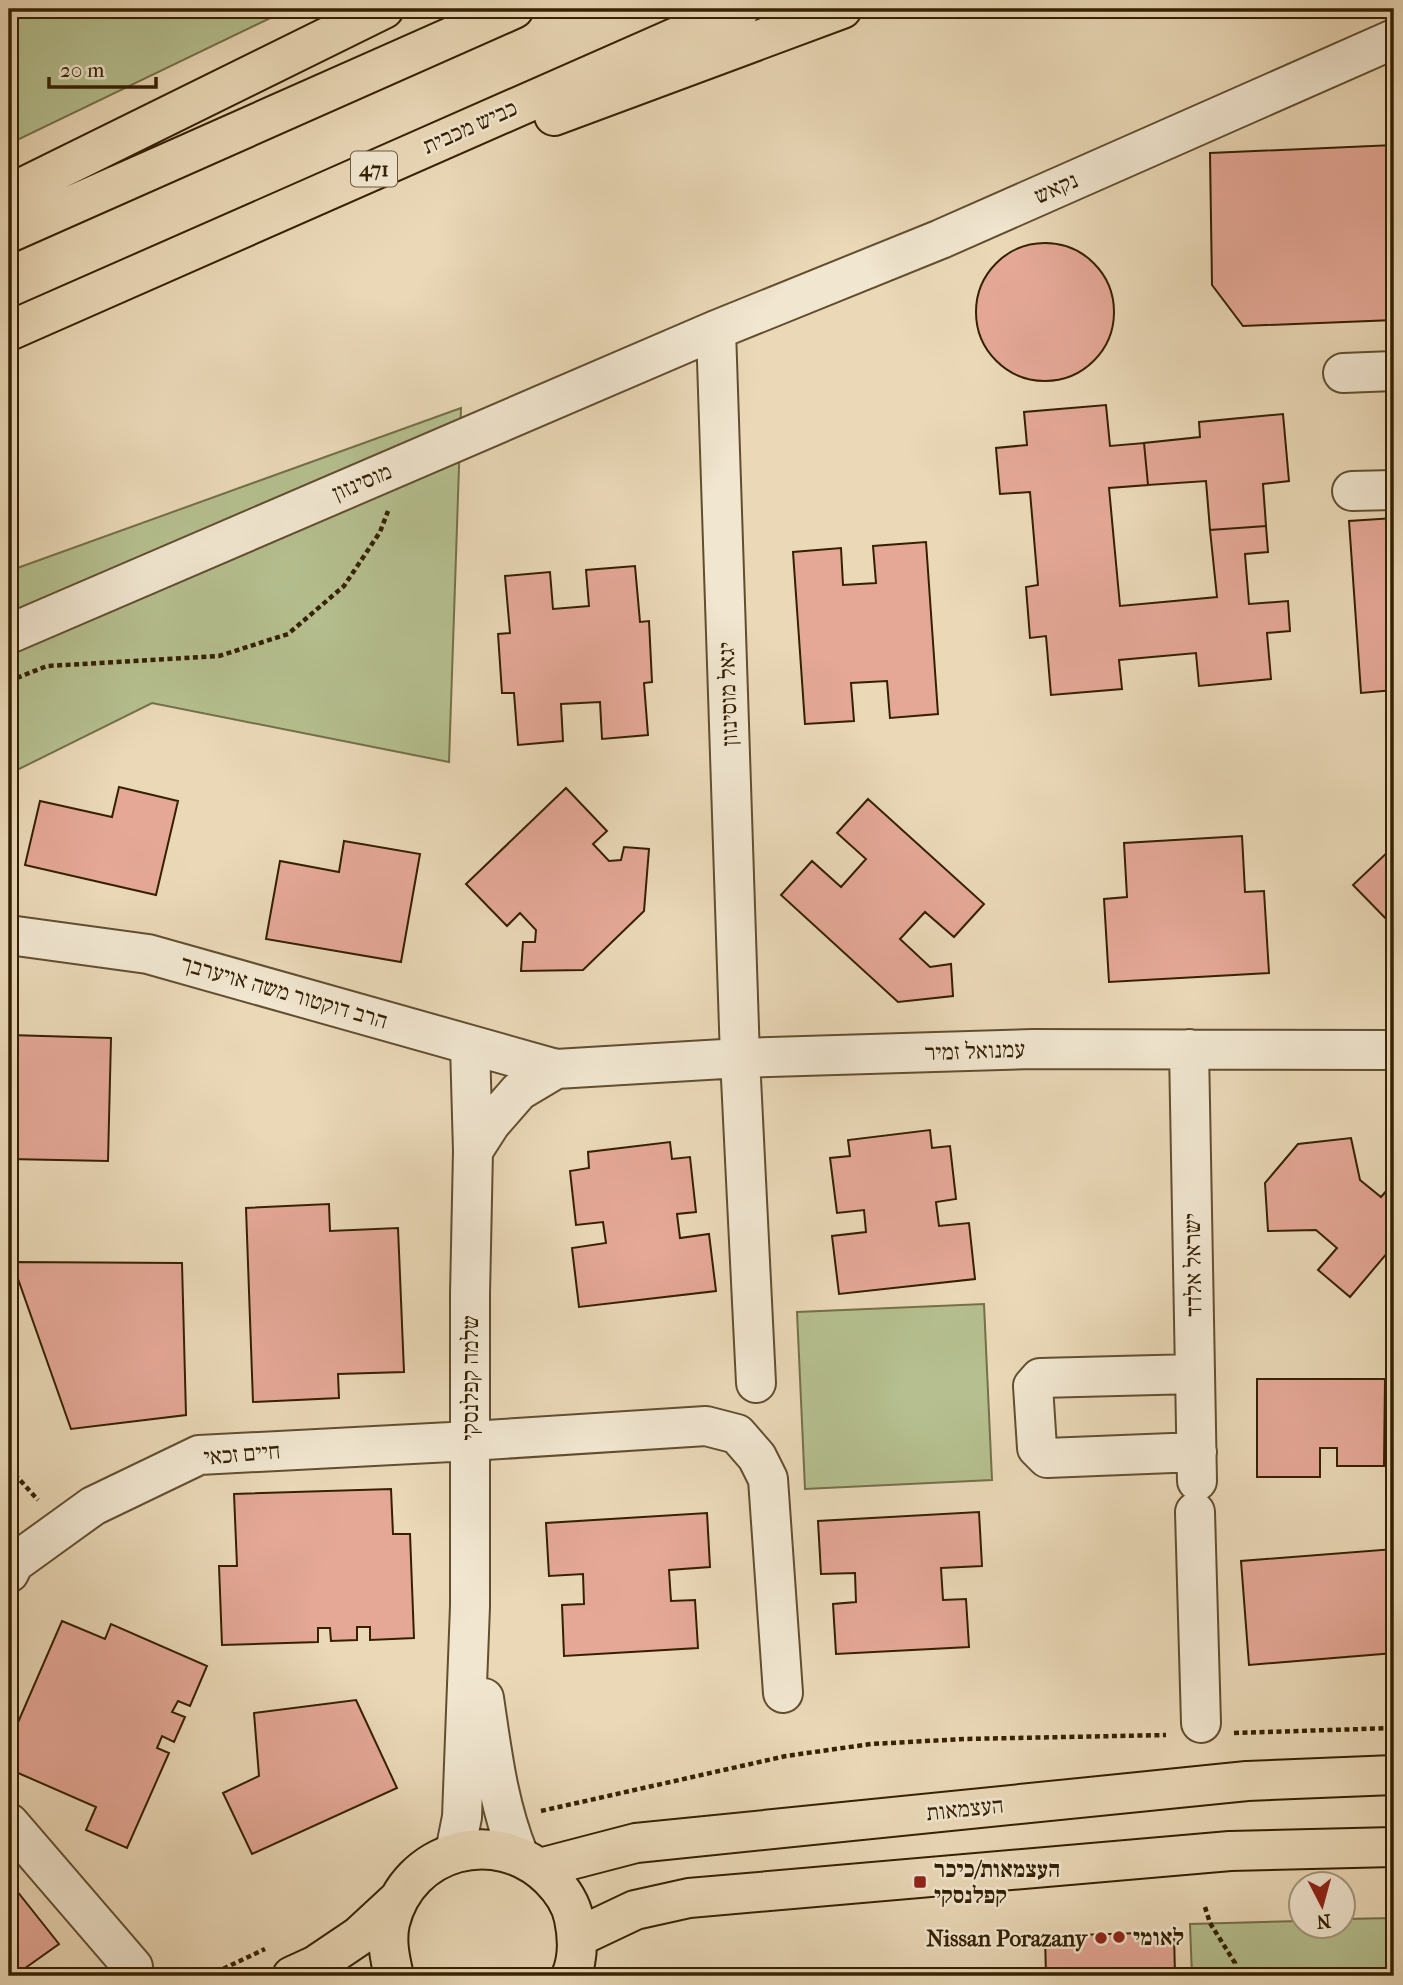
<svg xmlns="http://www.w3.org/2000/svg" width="1403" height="1985" font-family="'IM FELL French Canon','Frank Ruhl Libre',serif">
<rect width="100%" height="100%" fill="#ead8b7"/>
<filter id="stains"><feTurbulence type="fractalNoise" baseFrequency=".00286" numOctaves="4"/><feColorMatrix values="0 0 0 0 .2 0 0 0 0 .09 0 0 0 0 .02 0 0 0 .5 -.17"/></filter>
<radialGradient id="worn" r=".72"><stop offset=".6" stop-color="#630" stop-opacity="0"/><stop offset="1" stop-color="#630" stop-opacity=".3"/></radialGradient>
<!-- green -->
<path fill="#b5bf8f" stroke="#757048" stroke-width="2" d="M9,9h280l-280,135z
M461,408l-12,354 -297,-59 -143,71v-203z
M984,1304l8,176 -187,9 -8,-177z
M1394,1918v58h-202l-2,-52 111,-3 1,5h42v-7z"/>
<!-- building -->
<path fill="#e5a897" stroke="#352002" stroke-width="2" d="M1394,145v175l-151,6 -31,-41 -2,-132z
M976 312a69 69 0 1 1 138 0a69 69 0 1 1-138 0Z
M1106,405l4,41 34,-3 4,42 -39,3 11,118 97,-9 -7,-67 56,-4 2,26 -23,2 4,50 39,-3 2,30 -23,2 4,46 -72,7 -3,-33 -77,7 3,29 -71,6 -5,-59 -16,2 -4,-51 12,-2 -8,-93 -30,2 -4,-46 31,-3 -3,-33z
M1283,414l6,67 -26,3 3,42 -56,4 -4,-49 -58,4 -4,-42 56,-6 -1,-15z
M1394,518v172l-33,3 -12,-172z
M926,542l12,172 -48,4 -3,-37 -36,2 3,38 -49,3 -12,-172 48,-4 2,37 33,-2 -3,-37z
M635,566l5,56 9,-1 3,61 -8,1 4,52 -46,4 -2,-37 -39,2 2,37 -45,4 -4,-52h-12l-4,-59 12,-1 -5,-57 45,-4 3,37 36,-3 -3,-36z
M119,787l59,14 -22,94 -131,-30 15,-64 72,16z
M566,788l41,43 -14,13 16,17 12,-1 3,-13 25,2 -5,62 -61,59 -62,1 2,-29h12l1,-12 -16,-17 -13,13 -41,-42z
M868,799l116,105 -30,33 -29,-25 -25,27 30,28 21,-3 2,32 -55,6 -117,-107 31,-34 29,26 25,-28 -29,-26z
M1242,836l3,56 19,-1 5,82 -160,9 -5,-83 23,-2 -3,-54z
M344,841l76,13 -19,108 -135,-23 14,-78 59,11z
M1394,846v81l-41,-42z
M9,1035l102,3 -3,123 -99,-2z
M930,1130l2,18 18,-2 6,53 -20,3 3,24 30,-3 6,56 -136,15 -7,-58 34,-4 -2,-22 -27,3 -7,-55 20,-2 -2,-16z
M1351,1138l9,42 21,17 13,-15v63l-44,52 -32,-27 19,-22 -21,-18 -48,1 -3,-48 33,-39z
M670,1142l2,17 18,-2 6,55 -19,2 3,24 29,-4 7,57 -137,16 -7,-59 34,-5 -3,-21 -27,3 -6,-54 19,-3 -1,-16z
M329,1204l1,27 68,-3 6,144 -66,2 1,24 -86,4 -7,-194z
M12,1262l170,1 4,152 -115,14z
M1257,1379h128l-1,87h-47v-18h-17v29h-63z
M391,1489l2,45h17l4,104 -44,2v-13h-13v13l-26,1 -1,-13h-12v14l-96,3 -3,-79h18l-3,-72z
M979,1512l3,54 -41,2 2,32 23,-1 3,48 -133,7 -3,-50 23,-2 -1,-29 -34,1 -3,-53z
M707,1513l3,54 -41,3 2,31 24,-1 3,48 -134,8 -2,-51 22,-1 -1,-30 -34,2 -3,-53z
M1394,1549v104l-145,12 -8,-104z
M62,1621l43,18 6,-15 96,42 -17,40 -12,-5 -6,11 13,5 -11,25 -12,-6 -5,12 12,5 -42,95 -41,-18 10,-23 -87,-38v-26z
M356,1700l41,88 -145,66 -29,-61 36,-17 -5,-63z
M9,1881l50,63 -45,32h-5z
M1174,1932l1,44h-129l-1,-40z"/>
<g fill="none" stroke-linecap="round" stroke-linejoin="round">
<defs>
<path id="minor" d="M716,330l24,728 16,325
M1343,373l51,-2
M1352,491l42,-1
M9,634l707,-304 225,-91 453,-200
M9,935l139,19 408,115 184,-11 293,-9 361,1
M1189,1049l8,432
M473,1151l18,-28 28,-32 37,-22
M1195,1374l-155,4 -7,8 4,62 10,10 150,-6
M1195,1512l6,211
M9,1573l5,-10 79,-57 106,-51 271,-14 236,-15 31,8 20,23 11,22 15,214
M484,1698c8,54 14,107 35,158
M9,1823l124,144
M455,1852l7,-35 8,-211v-312l3,-143 -3,-106"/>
<path id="major" d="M540,1868l96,-25 611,-62 147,-6
M578,1937l57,-27 54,-12 541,-47 164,-4
M292,1976l24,-11 43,-29 40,-37
M394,1976c-4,-17 -8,-35 -4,-53 18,-74 106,-98 160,-45 11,11 21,25 24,41 4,19 5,38 -3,57"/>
<path id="highway" d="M554,116l288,-107
M9,194l375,-185
M9,233l505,-224
M9,331l731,-322"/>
</defs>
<!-- minor casing -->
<use href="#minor" stroke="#624e2f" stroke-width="42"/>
<!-- major casing -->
<use href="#major" stroke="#352002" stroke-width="42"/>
<!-- highway casing -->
<use href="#highway" stroke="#352002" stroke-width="42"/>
<!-- path -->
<path stroke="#352002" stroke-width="4.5" stroke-dasharray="5 3.5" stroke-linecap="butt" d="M9,681l38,-15 172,-10 69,-22 56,-48 36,-54 8,-21
M9,1468l29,32
M1234,1733l160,-5
M541,1811l245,-55 85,-12 93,-5 202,-4
M1205,1907l5,16 25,40v13
M208,1976l57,-27"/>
<!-- minor -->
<use href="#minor" stroke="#f1e6d0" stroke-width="38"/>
<!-- major -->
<use href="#major" stroke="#ead8b7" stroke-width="38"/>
<!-- highway -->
<use href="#highway" stroke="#ead8b7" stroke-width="38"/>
</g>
<!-- markers -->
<g fill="#8f2418" stroke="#f1e6d0" stroke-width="2.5">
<rect x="913" y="1875" width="14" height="14" rx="3.5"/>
<circle cx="1119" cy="1937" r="7"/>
<circle cx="1101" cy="1938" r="7"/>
</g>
<g text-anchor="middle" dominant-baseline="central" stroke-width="5" stroke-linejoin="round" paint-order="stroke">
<!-- shield labels -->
<rect fill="#f1e6d0" stroke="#6d5b40" stroke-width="2" x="351" y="151.5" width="46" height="35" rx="5"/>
<g font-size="21" font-weight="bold" fill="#352002">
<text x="374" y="169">471</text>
</g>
<!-- street labels -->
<g font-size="23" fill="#352002" stroke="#f1e6d0">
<text transform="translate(470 127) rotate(-24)">כביש מכבית</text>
<text transform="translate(1056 188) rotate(-24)">נקאש</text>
<text transform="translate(362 482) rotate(-23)">מוסינזון</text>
<text transform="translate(728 694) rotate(-92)">יגאל מוסינזון</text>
<text transform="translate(284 992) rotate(16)">הרב דוקטור משה אויערבך</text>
<text transform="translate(975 1051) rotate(-2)">עמנואל זמיר</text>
<text transform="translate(1193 1265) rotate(-91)">ישראל אלדד</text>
<text transform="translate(470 1378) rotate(-90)">שלמה קפלנסקי</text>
<text transform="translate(242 1454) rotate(-5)">חיים זכאי</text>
<text transform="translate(965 1809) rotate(-6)">העצמאות</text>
</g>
<!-- poi labels -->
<g font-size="23" font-weight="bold" fill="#352002" stroke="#f1e6d0" text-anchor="start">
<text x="934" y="1869">העצמאות/כיכר<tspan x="934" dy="26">קפלנסקי</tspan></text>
<text x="1133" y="1937">לאומי</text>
<text x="1087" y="1938" text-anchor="end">Nissan Porazany</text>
</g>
</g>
<!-- margin -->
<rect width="1403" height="1985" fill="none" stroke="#ead8b7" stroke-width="35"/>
<rect x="10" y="10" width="1382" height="1964" fill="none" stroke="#352002" stroke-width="3.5"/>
<rect x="18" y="18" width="1368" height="1950" fill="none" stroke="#352002" stroke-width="2"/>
<!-- north arrow -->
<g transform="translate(1322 1905) rotate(174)"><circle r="33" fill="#f1e6d0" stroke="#a6977e" stroke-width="2"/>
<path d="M0-5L12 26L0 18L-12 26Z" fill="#8f2418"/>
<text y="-10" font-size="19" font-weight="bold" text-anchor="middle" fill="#352002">N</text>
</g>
<!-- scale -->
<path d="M49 77v10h107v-10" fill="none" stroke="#352002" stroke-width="3.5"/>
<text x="60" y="77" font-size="21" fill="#352002" stroke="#f1e6d0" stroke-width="5" paint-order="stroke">20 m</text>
<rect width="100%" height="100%" filter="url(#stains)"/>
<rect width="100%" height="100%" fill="url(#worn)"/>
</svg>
